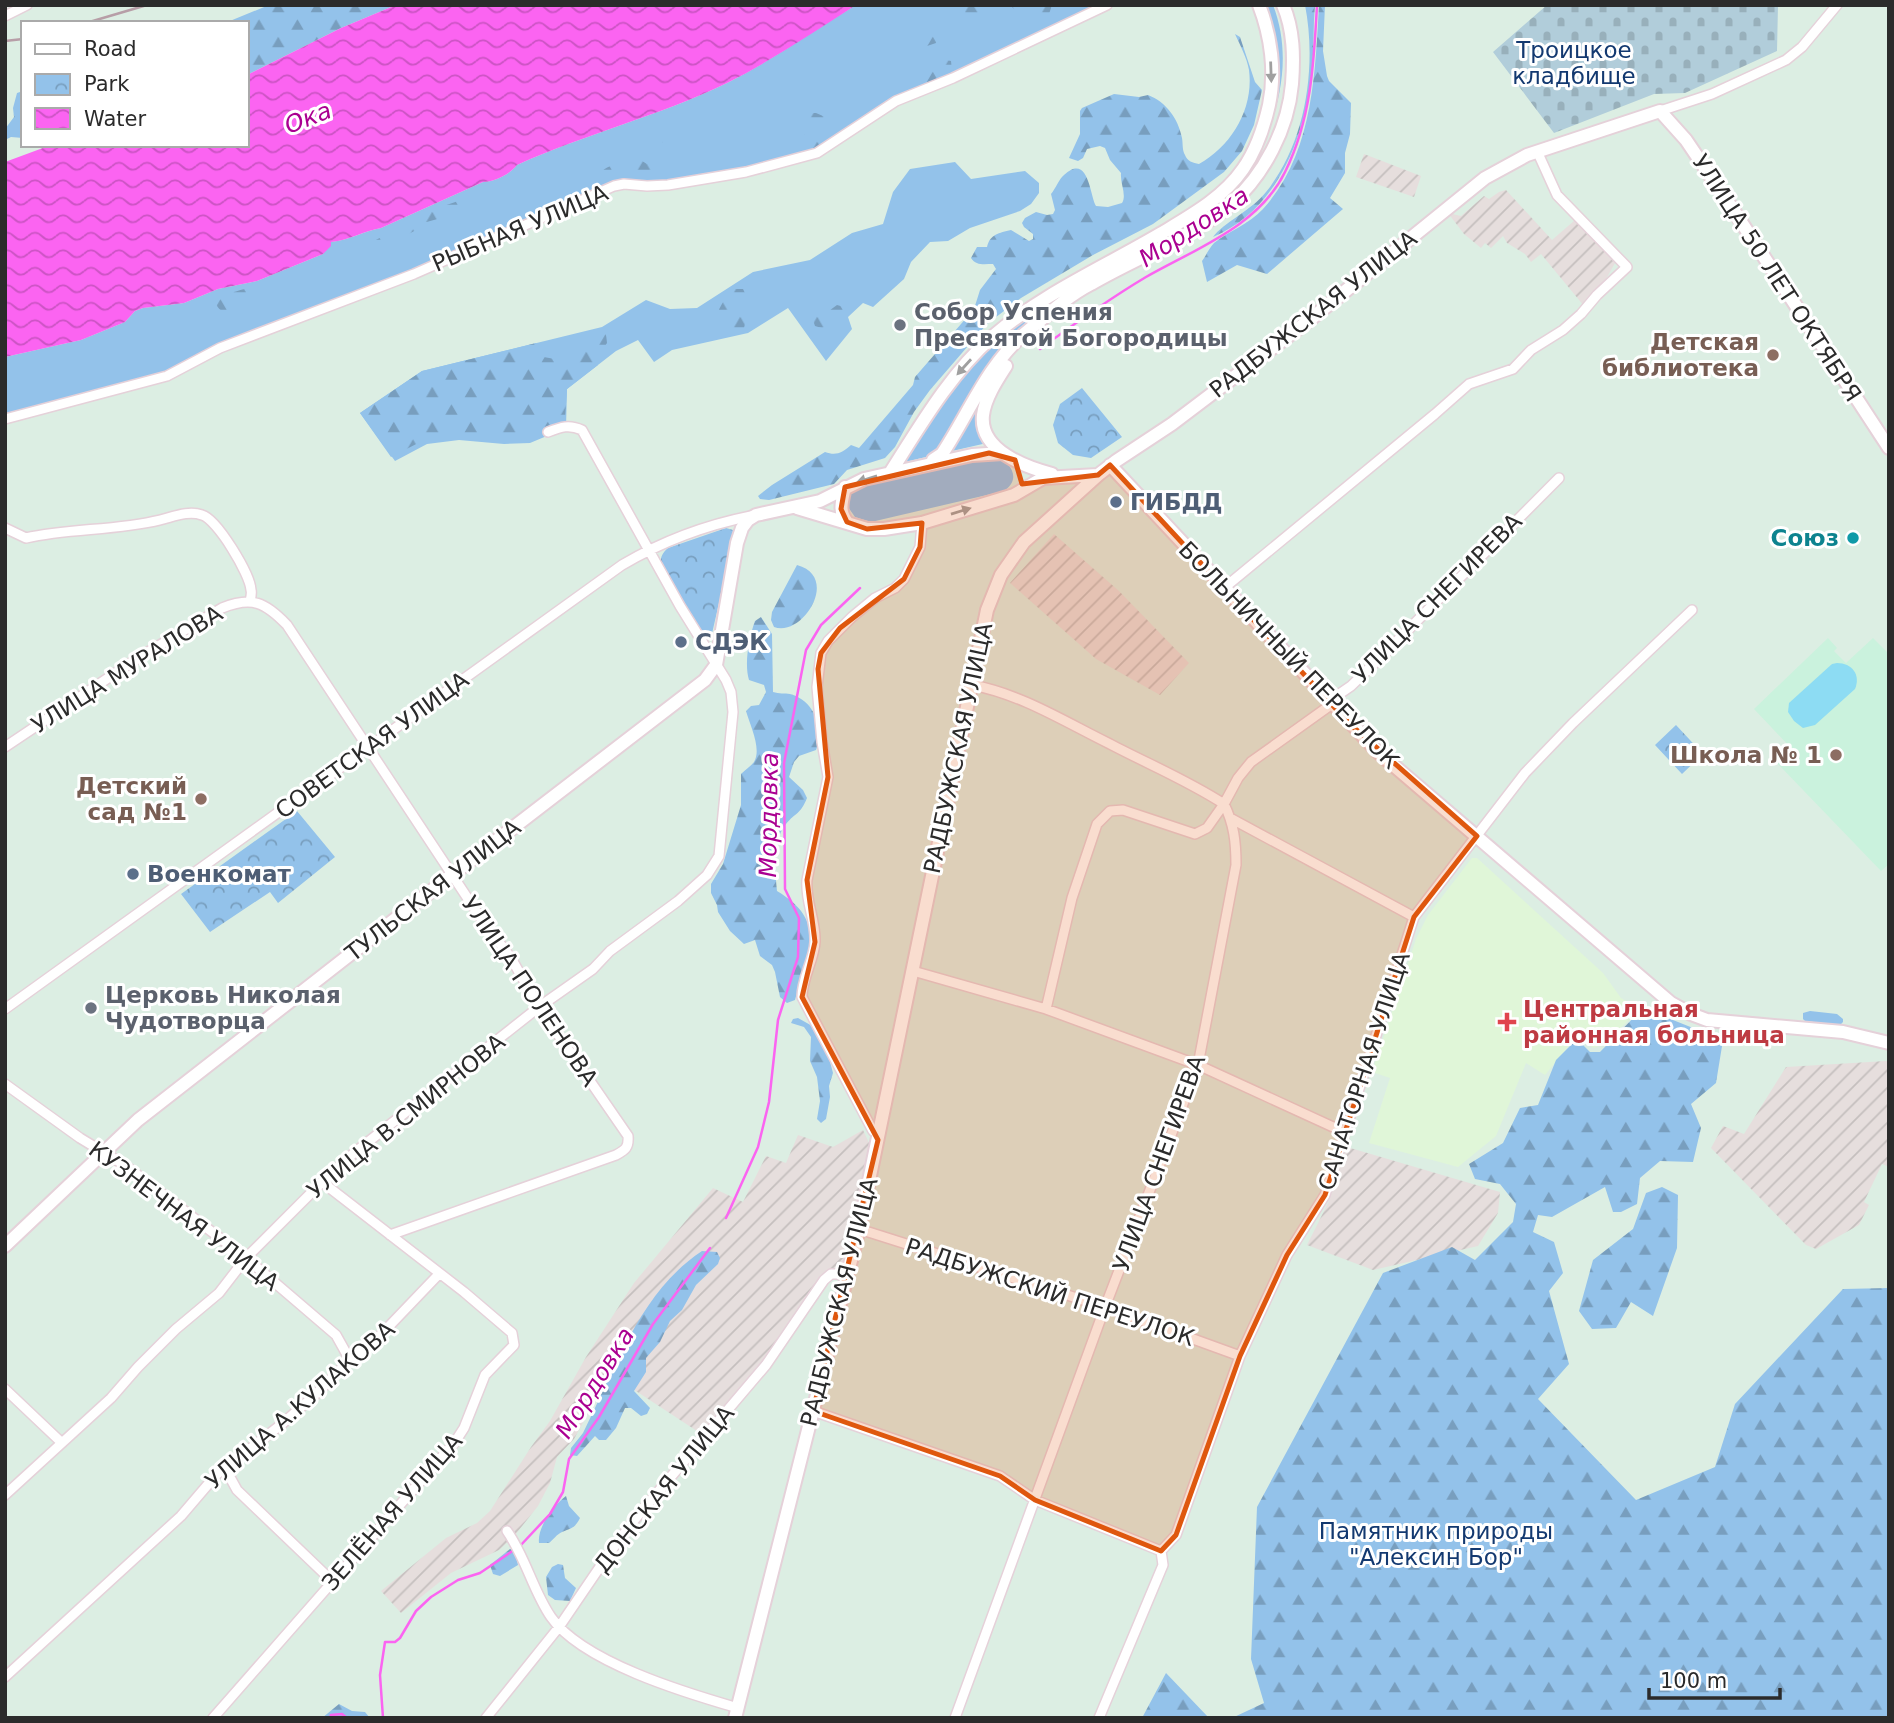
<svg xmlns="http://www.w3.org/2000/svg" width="1894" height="1723" font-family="'DejaVu Sans',sans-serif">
<defs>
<pattern id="industrial-furrows" width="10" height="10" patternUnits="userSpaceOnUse" patternTransform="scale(1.75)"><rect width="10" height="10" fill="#e6dedd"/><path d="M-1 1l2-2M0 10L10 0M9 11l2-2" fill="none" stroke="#c5bfbe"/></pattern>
<pattern id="forest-firs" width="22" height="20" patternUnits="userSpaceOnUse" patternTransform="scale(1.75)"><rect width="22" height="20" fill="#93c2ea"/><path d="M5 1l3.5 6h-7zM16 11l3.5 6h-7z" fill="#789ebe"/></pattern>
<pattern id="cemetery-stones" width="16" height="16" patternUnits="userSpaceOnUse" patternTransform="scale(1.75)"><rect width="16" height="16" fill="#b1cdda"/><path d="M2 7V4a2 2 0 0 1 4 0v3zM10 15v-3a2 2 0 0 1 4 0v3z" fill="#98b0bb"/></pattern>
<pattern id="park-crowns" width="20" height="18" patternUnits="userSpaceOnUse" patternTransform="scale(1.75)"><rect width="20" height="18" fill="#93c2ea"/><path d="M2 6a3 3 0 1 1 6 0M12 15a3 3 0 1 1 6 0" fill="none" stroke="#789ebe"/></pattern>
<pattern id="water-waves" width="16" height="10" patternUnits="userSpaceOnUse" patternTransform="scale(1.75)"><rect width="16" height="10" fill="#fb64f1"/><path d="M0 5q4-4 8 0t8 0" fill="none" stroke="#cb53c3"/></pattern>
</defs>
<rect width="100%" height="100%" fill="#dceee3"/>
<!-- industrial -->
<path fill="url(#industrial-furrows)" d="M1364,154l57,22 -7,21 -58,-20z
M1506,190l46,50 23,-20 40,43 -9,16 -22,27 -43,-52 -10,8 -6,-8 -18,-11 -4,-7 -12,12 -6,-5 -4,5 -17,-14 -16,-21 13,3 23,-20 5,3 10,-7z
M1054,534l65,57 70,72 -29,32 -64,-36 -86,-76z
M1886,1061l3,1v105l-7,-3 -18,38 5,3 -10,20 -43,24 -10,-4 -95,-97 12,-22 21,8 42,-67z
M863,1130l8,17 -19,87 -8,28 -14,9 -48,68 -79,96 -93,-61 -36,65 -17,18 -7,26 -12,23 -23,29 -16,15 -48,23 -50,40 -20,-22 65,-53 31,-15 13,-12 41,-64 19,-26 36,-64 48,-74 79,-95 30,14 23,-46 20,7 12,-28 35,12z
M1347,1147l153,45 -2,21 -20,33 -105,24 -66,-25 21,-42z"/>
<!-- education -->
<path fill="#caf2dd" d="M1828,638l9,10 -3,3 12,12 27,-25 16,16v210l-8,7 -105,-109 15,-14 -37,-39z"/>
<!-- medical -->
<path fill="#e0f6d8" d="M1472,858h5l126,115 18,25 19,11 -36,35 -10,4 -18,-11 -31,38 -19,-12 -30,73 -38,31 -89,-24 21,-65 -18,-6 44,-133 12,-24z"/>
<!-- grass -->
<path fill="#93c2ea" d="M856,5h256l-212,98 -66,43 -176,44 -23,-4 -19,3 -409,167 -49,27 -153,39v-65l76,-17 44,-18 10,-11 8,-3 41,-5 34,-14 39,-8 66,-27 7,-12c21,-2 33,-11 51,-14l102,-46c12,0 27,-8 34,-17 68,-31 142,-49 210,-82 44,-22 86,-52 129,-78z
M1264,5h9c19,49 8,100 -13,146l16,-57z
M955,162l16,17 54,-8 14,12v10l-8,11 -11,7 -50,17 -22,13 -18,1 -19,20 -7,17 -31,28 -10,-4 -15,14 4,12 -26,32 -38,-53 -40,25 -76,17 -18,12 -16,-22 -22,11 -49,38 -1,39 -36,15 -26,1 -45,-4 -32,4 -32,17 -35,-48 62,-42 180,-44 44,-27 24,9 27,-1 56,-36 57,-12 42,-27 31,-9 10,-32 17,-23z
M1046,305l-42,42 -59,96 -15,13 -25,6c20,-32 39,-66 64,-96 22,-25 50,-43 77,-61z
M978,403v17l9,23 -35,8z
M994,456c17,5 28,23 10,35l-133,31 -16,-5 -7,-10c-1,-14 5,-19 17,-24z
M1810,1011l27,3 6,5v3l-3,3 -35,-4 -2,-2v-6z"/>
<!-- forest -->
<path fill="url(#forest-firs)" d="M269,5h127l-55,23 -94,47v-52h-22z
M964,5h20c4,11 4,16 -4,25l-14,-7z
M1010,5h42l-3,9c-10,6 -32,0 -39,-9z
M1305,5h10c-2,22 -1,43 -3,65 -7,66 -33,139 -99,167 10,-14 39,-27 53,-45 40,-49 51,-126 39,-187z
M1319,5h6l-2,46 4,25 2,5 22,22 -1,31 -5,19v20l-15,25 13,11 -76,65 -30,-9 -30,17 -5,-21c4,-5 7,-13 12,-18 15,-12 35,-19 49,-34 50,-55 52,-134 56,-204z
M934,31l4,3 -2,9 -12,4 -3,-3 3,-11z
M1235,34l5,3 15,45 7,8 -8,35 -12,26 -18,21 -71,52 -60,31 -72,43 -34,26 -57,66 -16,22 -19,35 -10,11 -38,12 -13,14 -65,16 -9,-1 -2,-3 14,-11 53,-33c11,4 17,1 26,-7l8,3 54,-63 2,-8 59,-68 6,-19 16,-21 -3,-5c-9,0 -17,2 -22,-6l6,-11h10c3,-13 12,-14 24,-17l18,11 4,-2v-5l-9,-7 -2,-4 3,-5 11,-6 11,3 6,-1 2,-4 -4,-16c5,-6 8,-15 13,-19 25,-23 26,22 32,31l12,1 14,-4c5,-8 -2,-19 -1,-30l-11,-13 -5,-12 -5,-2 -13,3 -4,9 -5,3 -9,-3 11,-24v-23l2,-3 32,-14 25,3 9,-2c18,7 30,23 34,43 1,5 0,12 3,17 2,6 8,8 14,9 33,-18 55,-56 50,-94 -2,-12 -9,-25 -14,-36z
M946,60l5,1 1,10 -27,14 -4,-4 5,-9z
M23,91v47l-12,-1 -6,3v-11l9,-12 -1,-9 4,-15z
M732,99l5,3 -2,9 -13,9 -2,-3v-14z
M809,113h7l14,6 -2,6 -6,2 -6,-4 -7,1 -3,-8z
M651 135a8 8 0 1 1 16 0a8 8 0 1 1-16 0Z
M810,129l6,4 -1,6 13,-1v4l-7,8h-17l-3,-3 5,-17z
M642,161l5,3 8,-2 10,5v7c-26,4 -37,-14 -60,12l-6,-3 -1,-7c10,-15 28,-12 44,-15z
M464,199l8,2 1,2 -3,7 -47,13 -7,7 -36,20 -7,1 -1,-7 2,-3 58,-31z
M393,261l8,6 7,1 1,4 -15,6 -7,-13 2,-3z
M251,288l2,3c-9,7 -13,20 -23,24 -10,-4 -13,-7 -16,-16l7,-5c11,0 19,-5 30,-6z
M732,289h11c6,10 4,28 1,39l-12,8c-29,-7 -11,-32 0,-47z
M837,305l7,2 1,3 -10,17 -7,3 -13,-4 -3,-9 3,-4h11z
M594,333l12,1 1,9 -12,18 3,4 -31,24 -2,29 -37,17 -11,3 -57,-3 -34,4 -35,18 -31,-44 62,-42 114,-28 2,13 28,5 13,-19z
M797,565c44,12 5,73 -23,62l-3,-7 1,-8z
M761,617l11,17 1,58c6,2 12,1 17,2 24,6 35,35 26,56l-17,6 -5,6 -5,15 14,13 4,8c-7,17 -11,14 -21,26 -14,17 -11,47 -9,67 52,31 30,62 18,109l-8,3 -7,-6 -5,-25 -3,-7 -12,-9 -5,-16 -11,4 -14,-13 -12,-19 -1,-7 -6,-12v-9l12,-20 18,-59v-31c4,-4 10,-8 13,-12 8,-13 -4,-37 -8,-51l5,-5 8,-1 7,-13 -2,-7 -15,-5c-5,-16 0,-43 6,-59z
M1643,1008l80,32 -7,43 -25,21 10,24 -8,34 -33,-1 -20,17 -3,26 -16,8h-8l-8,-25 -53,30 -14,-2 -5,17 21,10 9,31 -14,18 20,73 -31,35 98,101 79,-33 20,-63 108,-115 46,-1v430h-657l32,-15 -13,-44 6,-152 126,-234 69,-26 23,13 38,-38 3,-18 -16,-20 -25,-5 -6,-15 34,-21 17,-35 18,-3 18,-45 21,-21 13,13h10z
M798,1018l16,9 13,23 6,23 -4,13 1,11 -4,22 -5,4 -4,-4 3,-18 -3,-24 -7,-16 1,-24 -7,-10 -13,-4 2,-4z
M1662,1187l16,8 -1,53 -24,68 -22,-14 -15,26 -24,1 -13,-18 14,-51 40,-31 13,-36z
M702,1251l15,1 3,6 -2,6 -22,21 -14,25 -12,11 -10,21 -14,16v14l-12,19 16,17 -3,6 -6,2 -10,-8h-6l-9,20 -10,12h-7l-4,-4 -18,20 -7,-1 1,-7 12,-15c32,-64 57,-141 119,-182z
M566,1496l3,10 11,12c-5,10 -8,10 -18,14 -5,2 -9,8 -13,11h-10c-2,-16 15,-38 27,-47z
M510,1549l5,2 3,14 -18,11 -7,-2 -3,-9z
M558,1564l5,1 2,13 11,10 -6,13 -15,-1 -7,-5 -2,-18 6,-10z
M1166,1673l43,45h-67z
M339,1704l13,7 13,1 5,6h-48z"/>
<!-- cemetery -->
<path fill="url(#cemetery-stones)" d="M1547,5h231l-1,46 -92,42 -31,1 -100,39 -61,-81z"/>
<!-- park -->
<path fill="url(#park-crowns)" d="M1082,388l40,49 -31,21 -18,-3 -15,-12 -5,-18 7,-21z
M726,528l7,2 1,7 -23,101 -5,4 -45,-74c-1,-9 0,-14 7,-20z
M1676,725l27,29 -21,20 -27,-29z
M297,811l38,46 -57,46 -8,-11 -60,40 -29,-38z"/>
<!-- pitch -->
<path fill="#8ddcf3" d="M1837,663c15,0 24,12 18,26l-40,36 -12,3 -9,-7 -6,-9 1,-9 43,-39z"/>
<!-- water -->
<path fill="url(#water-waves)" d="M396,5h460c-42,27 -85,56 -129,78 -68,33 -142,51 -210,82 -7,9 -22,17 -34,17l-102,46c-18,3 -31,12 -50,14v4l-8,8 -66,27 -39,8 -34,14 -41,5 -8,3 -10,11 -44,18 -76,17v-195l46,-17h196v-70l94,-47z"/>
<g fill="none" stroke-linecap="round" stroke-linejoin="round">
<!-- stream -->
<path stroke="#fb64f1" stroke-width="2.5" d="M1040,349c34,-25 69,-50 106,-72 49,-28 113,-51 139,-105 26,-52 29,-109 32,-167
M726,1218l32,-71 11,-45 9,-82 20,-63 1,-39 -14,-29 -1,-126 22,-113 15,-25 39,-37
M520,1546l30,-32 13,-22 6,-33 30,-42 54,-93 57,-76
M330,1718l1,-3 11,-1 5,4
M383,1718l-3,-43 5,-33h10l5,-4 16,-27 15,-14 27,-17 22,-7 34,-23"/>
<defs>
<path id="street" d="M5,16l22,-11
M1660,111l52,-17 74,-34 16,-13 35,-42
M5,419l162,-43 53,-28 194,-74 200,-88 10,-2 23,2 21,-1 78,-13 71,-19 79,-52 57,-23 154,-73
M5,528l21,10c44,-10 89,-7 134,-18 13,-3 28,-10 42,-5 15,4 48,59 49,75 1,3 0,7 -1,11
M1224,588l211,-174 34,-30 44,-15 18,-19 32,-20 18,-16 16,-19 30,-28 -70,-72 -20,-44
M972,685c49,9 93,37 138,59 38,20 77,36 114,60l-17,24 -12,6 -72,-24 -13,1 -13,13 -25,74 -26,111
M5,747l133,-89 84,-50c30,-12 43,-6 65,17l195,295 29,38 28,49 89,129c1,12 -3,14 -12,19l-226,80
M1232,819l182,98
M913,971l133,38 152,56 146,67
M5,1009l617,-444c39,-23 84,-40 129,-49
M5,1084l75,54 46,28 120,92 90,77 14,25
M880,1132l-7,-1 -71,-134c0,-19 12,-37 13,-55 1,-22 -10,-41 -8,-62l21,-103 -6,-35 -5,-55 4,-34 7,-12 24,-24 23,-19 20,-10 9,-9 16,-32 2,-24
M859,1229l246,78 135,49
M5,1389l57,54
M813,1411l187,65 35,24 126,51
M226,1470l11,20 95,91
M5,1495l106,-97 27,-31 38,-38 43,-36 27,-35 76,-76 32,-29 185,-146 54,-38 17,-18 68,-50 29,-26 12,-19 14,-144 -2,-20 -5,-12 -46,-74 -98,-176c-13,-6 -21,-3 -34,2
M507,1531c19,27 26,60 44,86 31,45 135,76 187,91
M5,1677l176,-161 35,-41 66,-51 34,-30 34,-34 23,-17 66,-69
M213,1718l242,-276 9,-14 21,-53 29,-30 -2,-12 -48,-41 -142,-110
M486,1718l73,-91 49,-72 27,-36 131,-154 58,-85 7,-6h17
M955,1718l150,-411 93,-242 38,-200c0,-23 -2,-41 -12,-61l14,-26 13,-16 81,-58 3,-7 16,-11 35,-34 173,-174
M1099,1718l64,-153 -2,-14 15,-16 64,-179 47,-101 38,-60 89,-278 111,-144 48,-50 119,-113"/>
<path id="secondary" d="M1006,366c-9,14 -21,32 -23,49 -4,35 42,52 69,59
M933,460l9,-6c26,-39 45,-88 81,-119 22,-18 43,-38 68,-51 44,-26 100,-46 139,-79 34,-30 58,-76 62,-121 2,-26 2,-54 -9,-79
M1110,465l268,287 293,251 20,11 16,6 136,12 46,11
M890,473c30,-47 60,-99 102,-136 50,-43 112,-70 168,-103 30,-18 63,-36 83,-65 14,-20 21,-42 26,-64 7,-33 2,-69 -10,-100
M845,487c-3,14 -7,24 2,35
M797,508l70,21h17l38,-6 92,-28 29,-17 55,-3
M5,1246l133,-126 315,-246 252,-194 11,-15 21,-122 5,-15 6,-8 8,-5 64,-14 44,-22 108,-24 31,-2
M735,1718l124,-489 128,-619 14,-35 23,-33 74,-67 18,-14 56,-37 140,-106 173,-140 42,-23 133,-44 26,29 46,68 157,240"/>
</defs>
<!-- street casing -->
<use href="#street" stroke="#e5d1d9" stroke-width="12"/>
<!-- secondary casing -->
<use href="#secondary" stroke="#e5d1d9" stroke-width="16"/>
<!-- street -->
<use href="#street" stroke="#fff" stroke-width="9"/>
<!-- secondary -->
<use href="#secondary" stroke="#fff" stroke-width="12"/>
<!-- rail -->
<path stroke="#b79ea7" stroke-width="2.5" d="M86,23l61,-18
M5,41l18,-2"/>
</g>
<!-- one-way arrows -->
<defs><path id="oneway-solid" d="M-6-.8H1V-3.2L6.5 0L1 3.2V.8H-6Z" transform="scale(1.75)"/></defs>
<g fill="#a0a0a0">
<use href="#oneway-solid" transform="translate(1271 72) rotate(88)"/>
<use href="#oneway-solid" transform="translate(964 367) rotate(132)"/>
<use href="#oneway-solid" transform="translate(867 479) rotate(163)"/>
<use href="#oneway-solid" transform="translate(961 511) rotate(-17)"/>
</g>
<!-- marked area -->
<path fill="#df570e" fill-opacity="0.2" stroke="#df570e" stroke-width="5" stroke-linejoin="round" d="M989,453l26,7 7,24 76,-9 12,-10 240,259 127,112 -63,81 -89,278 -38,60 -47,101 -64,179 -15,16 -126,-51 -35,-24 -187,-65 65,-271 -76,-143 13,-55 -8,-62 21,-103 -10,-108 3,-16 19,-25 64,-49 16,-32 2,-24 -55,6 -20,-7 -6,-13 4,-22z"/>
<!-- markers -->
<g fill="#6b7280" stroke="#fff" stroke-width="2.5">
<circle cx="900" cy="325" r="7"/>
<circle cx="91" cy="1008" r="7"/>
</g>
<g fill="#8d6e63" stroke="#fff" stroke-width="2.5">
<circle cx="1773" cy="355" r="7"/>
<circle cx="1836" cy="755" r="7"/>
<circle cx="201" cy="799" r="7"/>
</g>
<g fill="#5c6f8a" stroke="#fff" stroke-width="2.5">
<circle cx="1116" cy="502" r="7"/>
<circle cx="681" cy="642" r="7"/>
<circle cx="133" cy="874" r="7"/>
</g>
<circle fill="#0f9aa8" stroke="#fff" stroke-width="2.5" cx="1853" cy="538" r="7"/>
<path fill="#e0444e" stroke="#fff" stroke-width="2.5" d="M1503.5 1011.5h7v7h7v7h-7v7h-7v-7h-7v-7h7z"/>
<g text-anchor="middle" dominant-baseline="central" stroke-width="6" stroke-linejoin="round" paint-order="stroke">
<!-- park labels -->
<g font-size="23" fill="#133970" stroke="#fff">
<text x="1574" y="50">Троицкое<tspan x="1574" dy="26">кладбище</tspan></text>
<text x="1436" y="1531">Памятник природы<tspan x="1436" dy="26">"Алексин Бор"</tspan></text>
</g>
<!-- street labels -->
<g font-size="23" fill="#2b2b2b" stroke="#fff">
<text transform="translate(520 228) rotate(-23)">РЫБНАЯ УЛИЦА</text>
<text transform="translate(1777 278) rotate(57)">УЛИЦА 50 ЛЕТ ОКТЯБРЯ</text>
<text transform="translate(1313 314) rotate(-38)">РАДБУЖСКАЯ УЛИЦА</text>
<text transform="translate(1437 598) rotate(-45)">УЛИЦА СНЕГИРЕВА</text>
<text transform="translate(1289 655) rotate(46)">БОЛЬНИЧНЫЙ ПЕРЕУЛОК</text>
<text transform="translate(127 669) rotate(-32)">УЛИЦА МУРАЛОВА</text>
<text transform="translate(372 745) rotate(-36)">СОВЕТСКАЯ УЛИЦА</text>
<text transform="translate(958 748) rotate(-78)">РАДБУЖСКАЯ УЛИЦА</text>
<text transform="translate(433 890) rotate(-38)">ТУЛЬСКАЯ УЛИЦА</text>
<text transform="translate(530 991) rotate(56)">УЛИЦА ПОЛЕНОВА</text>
<text transform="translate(1364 1071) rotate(-72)">САНАТОРНАЯ УЛИЦА</text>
<text transform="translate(406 1116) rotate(-39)">УЛИЦА В.СМИРНОВА</text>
<text transform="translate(1159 1163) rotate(-70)">УЛИЦА СНЕГИРЕВА</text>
<text transform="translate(184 1216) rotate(37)">КУЗНЕЧНАЯ УЛИЦА</text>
<text transform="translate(1050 1292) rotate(18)">РАДБУЖСКИЙ ПЕРЕУЛОК</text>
<text transform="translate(839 1302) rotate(-76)">РАДБУЖСКАЯ УЛИЦА</text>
<text transform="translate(300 1405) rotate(-41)">УЛИЦА А.КУЛАКОВА</text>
<text transform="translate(664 1489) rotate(-51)">ДОНСКАЯ УЛИЦА</text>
<text transform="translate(392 1512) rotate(-49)">ЗЕЛЁНАЯ УЛИЦА</text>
</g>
<!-- worship labels -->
<g font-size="23" font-weight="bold" fill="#5b616d" stroke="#fff" text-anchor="start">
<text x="914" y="312">Собор Успения<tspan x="914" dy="26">Пресвятой Богородицы</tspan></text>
<text x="105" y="995">Церковь Николая<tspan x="105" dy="26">Чудотворца</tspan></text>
</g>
<!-- education labels -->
<g font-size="23" font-weight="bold" fill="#785e54" stroke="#fff" text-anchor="end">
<text x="1759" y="342">Детская<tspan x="1759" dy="26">библиотека</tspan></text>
<text x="1822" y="755">Школа № 1</text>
<text x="187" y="786">Детский<tspan x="187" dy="26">сад №1</tspan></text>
</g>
<!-- service labels -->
<g font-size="23" font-weight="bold" fill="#4e5e75" stroke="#fff" text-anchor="start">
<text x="1130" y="502">ГИБДД</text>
<text x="695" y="642">СДЭК</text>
<text x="147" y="874">Военкомат</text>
</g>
<!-- culture labels -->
<g font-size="23" font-weight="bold" fill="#0d838f" stroke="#fff" text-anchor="end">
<text x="1839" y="538">Союз</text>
</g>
<!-- health labels -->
<g font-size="23" font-weight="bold" fill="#be3a42" stroke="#fff" text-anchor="start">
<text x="1523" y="1009">Центральная<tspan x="1523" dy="26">районная больница</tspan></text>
</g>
<!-- water labels -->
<g font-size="24" font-style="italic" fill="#aa0091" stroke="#fff">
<text transform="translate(308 118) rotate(-21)">Ока</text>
<text transform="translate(1194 227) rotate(-33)">Мордовка</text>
<text transform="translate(769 815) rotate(-89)">Мордовка</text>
<text transform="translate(595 1383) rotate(-58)">Мордовка</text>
</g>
</g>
<!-- border -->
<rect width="1894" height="1723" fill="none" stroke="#2b2b2b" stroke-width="14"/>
<!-- legend -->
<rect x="21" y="21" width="228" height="126" fill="#ffffff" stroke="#aaaaaa" stroke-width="2"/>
<rect x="35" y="44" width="35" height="10" fill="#ffffff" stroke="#aaaaaa" stroke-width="2"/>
<text x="84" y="56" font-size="21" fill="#2b2b2b">Road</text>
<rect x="35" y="74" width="35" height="21" fill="url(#park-crowns)" stroke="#aaaaaa" stroke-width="2"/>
<text x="84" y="91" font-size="21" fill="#2b2b2b">Park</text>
<rect x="35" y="108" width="35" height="21" fill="url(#water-waves)" stroke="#aaaaaa" stroke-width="2"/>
<text x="84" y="126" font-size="21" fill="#2b2b2b">Water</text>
<!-- scale -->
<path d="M1649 1688v10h131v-10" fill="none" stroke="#2b2b2b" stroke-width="3.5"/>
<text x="1660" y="1688" font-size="21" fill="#2b2b2b" stroke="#ffffff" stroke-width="5" paint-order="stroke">100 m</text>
</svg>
